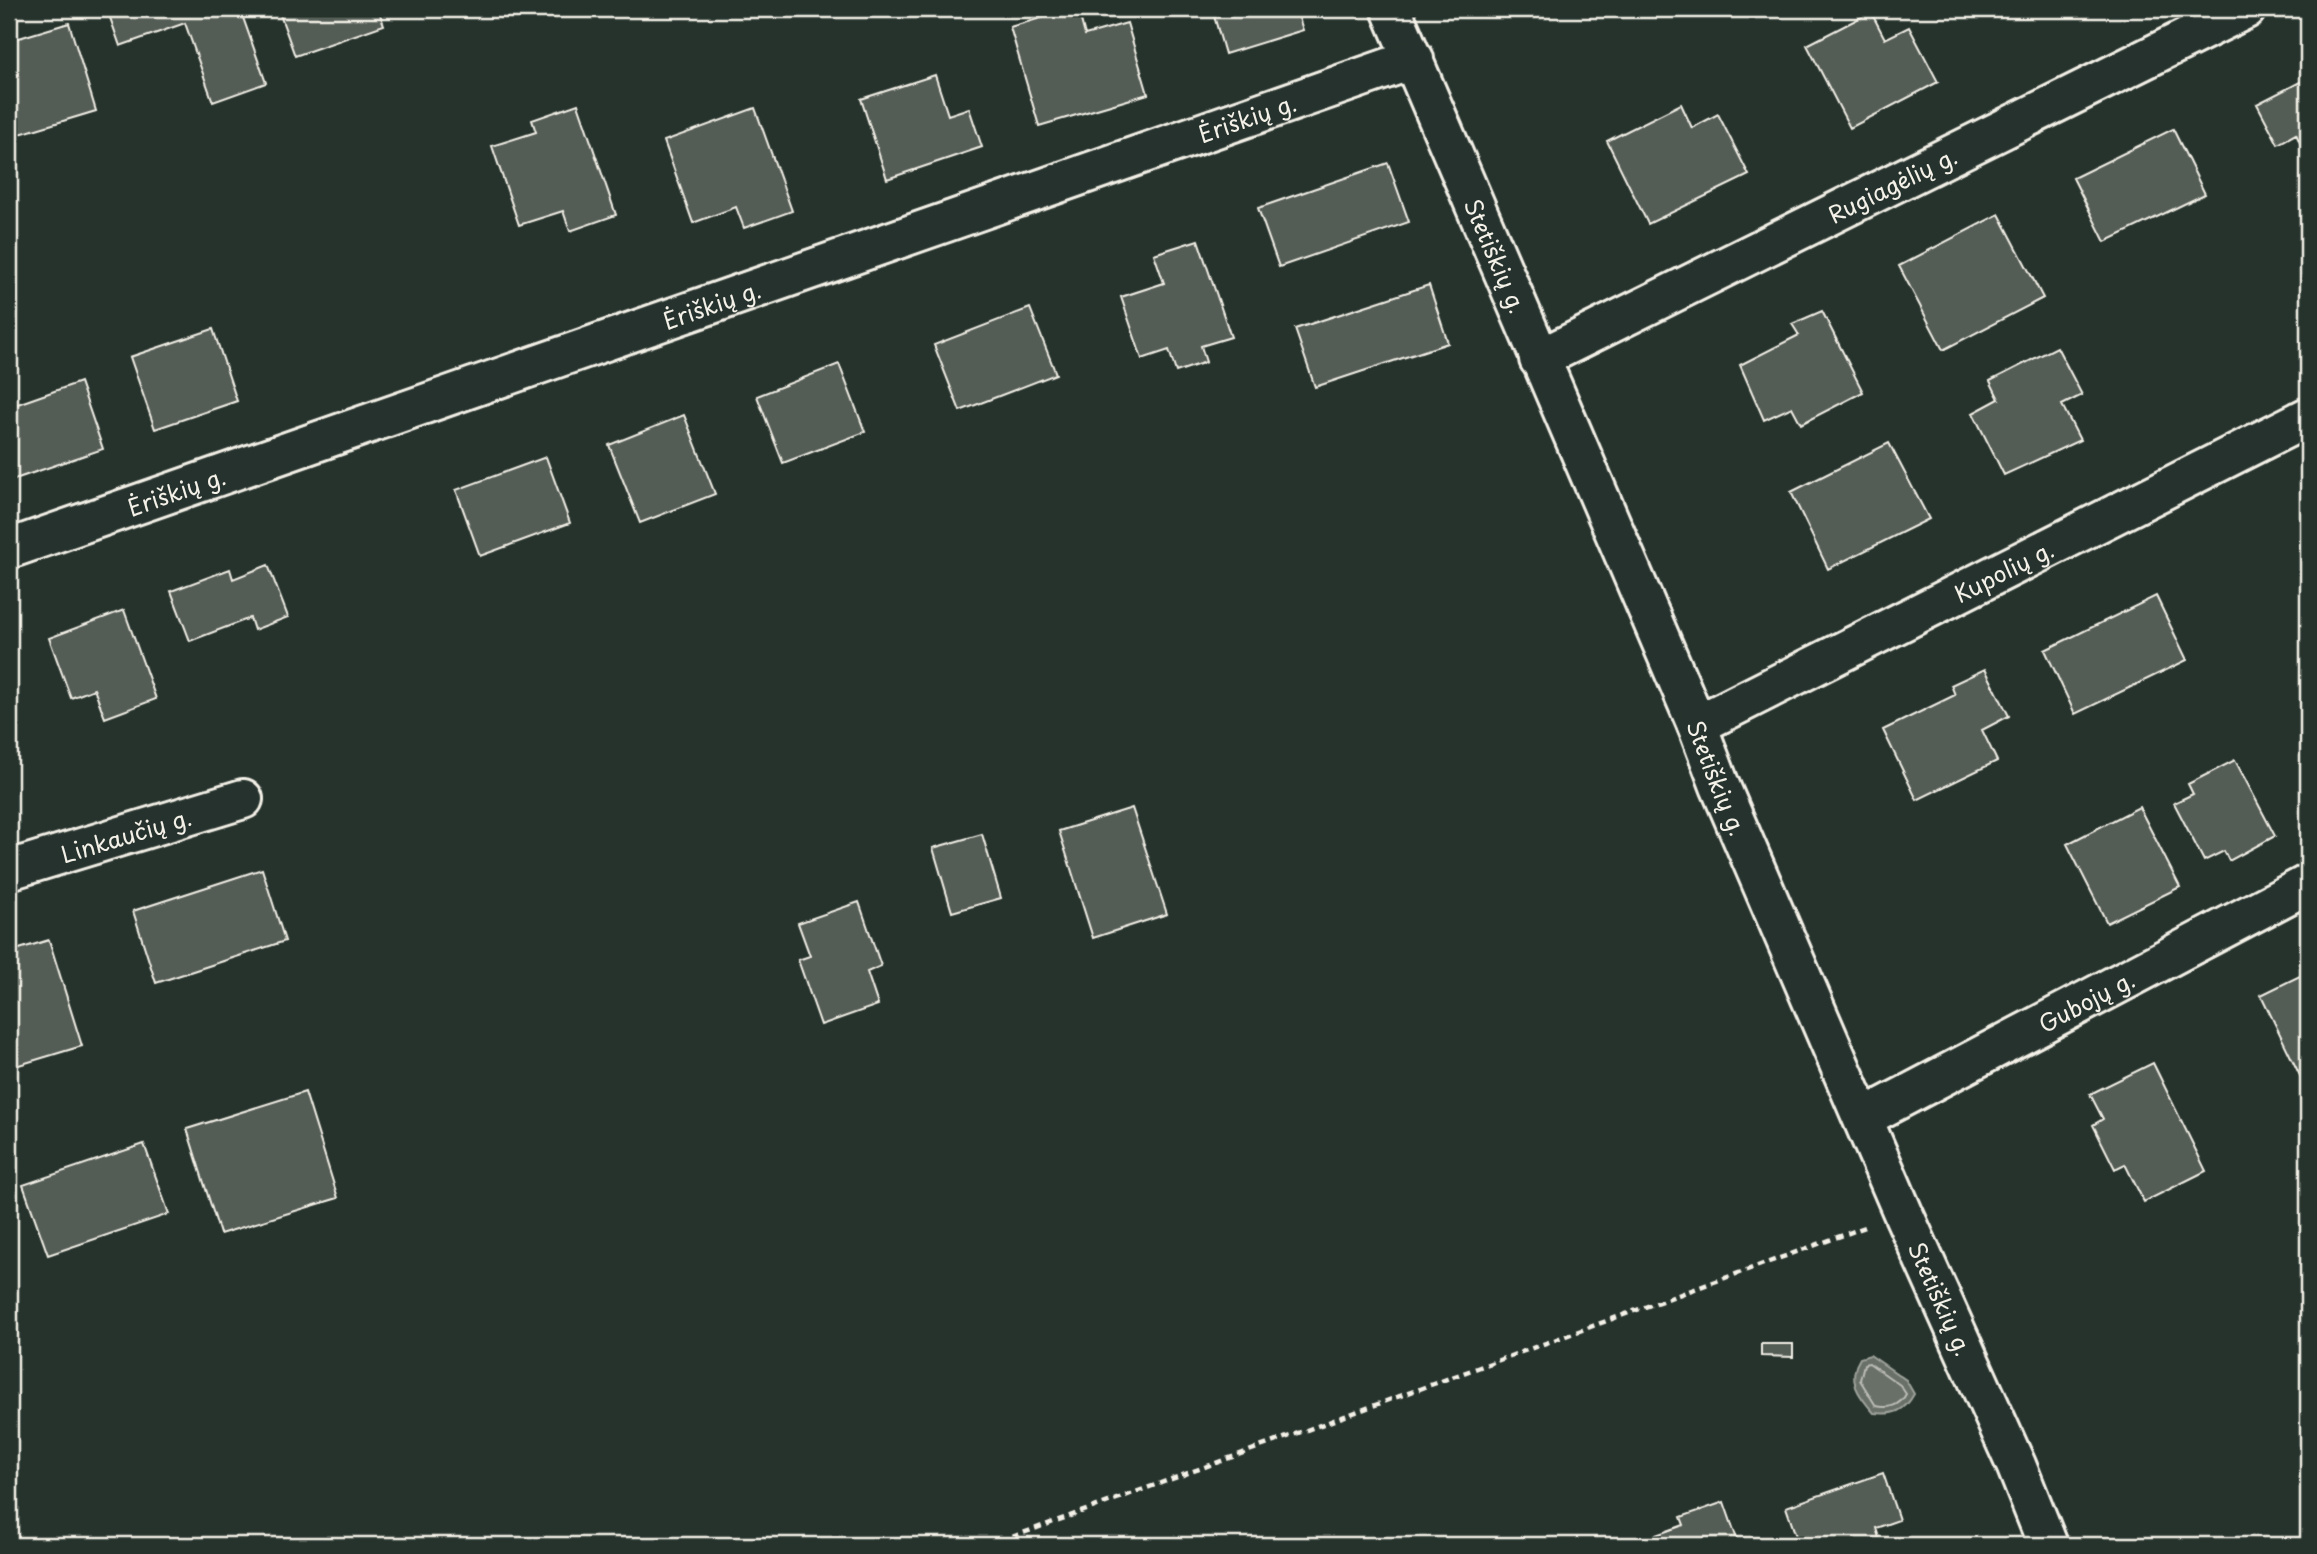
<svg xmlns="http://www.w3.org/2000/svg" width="2317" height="1554" font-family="'Playpen Sans',sans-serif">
<rect width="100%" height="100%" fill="#26332d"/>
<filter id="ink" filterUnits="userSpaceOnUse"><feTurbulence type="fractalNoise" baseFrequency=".0143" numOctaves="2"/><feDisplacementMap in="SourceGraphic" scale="14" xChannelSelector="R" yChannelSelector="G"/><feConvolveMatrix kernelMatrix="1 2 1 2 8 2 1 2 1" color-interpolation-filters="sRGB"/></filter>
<g filter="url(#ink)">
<!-- water -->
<path fill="#676f68" stroke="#9fa39b" stroke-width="2" d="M1870,1355l36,25 8,14c-10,18 -20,21 -40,19 -15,-17 -28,-33 -14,-55z"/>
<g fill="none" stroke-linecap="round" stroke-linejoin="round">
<!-- shore -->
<path stroke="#bcbdb5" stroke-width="2" d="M1869,1363l31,22 6,9c-6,12 -18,15 -30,12l-16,-26 4,-16z"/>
</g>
<!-- building -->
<path fill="#525c55" stroke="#f4f1e8" stroke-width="2" d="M107,9h133l26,74 -53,19 -28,-79 -65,23z
M278,9h100l6,16 -89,31z
M1072,9h6l7,26 42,-12 21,71 -109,32 -29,-99z
M1212,9h84l7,21 -78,24z
M1871,12l14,27 24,-12 29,55 -88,46 -43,-83z
M69,23l27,88 -86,26 -1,-96z
M935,75l13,40 21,-7 13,39 -95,32 -26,-80z
M2308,78v68l-5,3 -7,-15 -18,10 -21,-40z
M578,104l38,111 -46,16 -7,-20 -44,14 -27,-79 44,-14 -4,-12z
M1681,104l11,24 26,-14 31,61 -101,49 -41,-83z
M755,108l37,103 -48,17 -8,-21 -43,16 -29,-82z
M2173,129l32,65 -100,48 -32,-64z
M1388,163l21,59 -130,45 -21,-59z
M1999,214l44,84 -100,52 -44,-84z
M1198,240l33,97 -30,9 5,16 -30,10 -7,-22 -27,9 -21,-62 43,-14 -10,-29z
M1429,285l19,58 -133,44 -20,-58z
M1030,308l26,66 -96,37 -26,-66z
M1822,311l41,81 -62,32 -9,-17 -28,13 -24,-55 59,-30 -7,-11z
M213,329l24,72 -82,28 -25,-72z
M2057,347l25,48 -20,10 18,35 -76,35 -31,-62 26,-14 -9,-18z
M839,364l26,68 -82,31 -26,-67z
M80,382l23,67 -94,32v-74z
M684,415l31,79 -75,29 -31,-78z
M1889,443l40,76 -101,50 -37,-77z
M546,457l24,66 -90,33 -24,-66z
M268,565l20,52 -34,13 -4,-12 -60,23 -19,-50 59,-22 3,10z
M2156,596l31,64 -112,54 -30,-64z
M124,610l32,89 -51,19 -11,-29 -23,9 -22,-60z
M1985,669l24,47 -27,14 15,31 -80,39 -34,-70 72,-35 -4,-10z
M2235,760l40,76 -46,25 -5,-10 -20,10 -30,-58 19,-9 -5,-10z
M2139,807l41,80 -73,36 -40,-79z
M1132,808l35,106 -74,24 -34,-107z
M982,834l19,64 -49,14 -19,-64z
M262,869l23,72 -129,42 -23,-72z
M859,902l22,64 -14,6 11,33 -57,20 -23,-65 12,-4 -12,-33z
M49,940l33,106 -73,22v-116z
M2308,972v110l-4,2 -43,-89z
M2153,1063l53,108 -62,31 -19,-38 -10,5 -22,-44 10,-6 -13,-25z
M305,1092l33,106 -118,36 -33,-105z
M144,1144l25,70 -121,41 -25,-70z
M1761,1344h32v13l-32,-1z
M1883,1473l16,47 -23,8 3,10 -21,7h-59l-13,-38z
M1724,1502l15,43h-111l56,-20 -3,-8z"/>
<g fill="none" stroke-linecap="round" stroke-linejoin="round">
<defs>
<g id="street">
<path id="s1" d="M1391,9l306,716 23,61 183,427 113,252 32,80"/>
<path id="s2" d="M1539,359l707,-350"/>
<path id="s3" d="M9,549l1405,-490"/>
<path id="s4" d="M1697,725l611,-308"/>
<path id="s5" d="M9,870l234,-71"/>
<path id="s6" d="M1863,1118l445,-234"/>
</g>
</defs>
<!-- street casing -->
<use href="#street" stroke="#f4f1e8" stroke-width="44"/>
<!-- path -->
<path stroke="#f4f1e8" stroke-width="4.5" stroke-dasharray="7 5" stroke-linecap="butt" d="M990,1545l878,-319"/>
<!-- street -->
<use href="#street" stroke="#26332d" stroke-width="38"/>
</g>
</g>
<g text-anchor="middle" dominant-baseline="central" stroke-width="5" stroke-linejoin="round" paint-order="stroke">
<!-- street labels -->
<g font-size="23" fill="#f4f1e8" stroke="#26332d">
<text stroke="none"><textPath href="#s3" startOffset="1311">Ėriškių g.</textPath></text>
<text stroke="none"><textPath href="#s2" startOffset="394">Rugiagėlių g.</textPath></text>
<text stroke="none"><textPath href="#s1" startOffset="268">Stetiškių g.</textPath></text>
<text stroke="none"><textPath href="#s3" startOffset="744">Ėriškių g.</textPath></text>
<text stroke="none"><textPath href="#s3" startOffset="177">Ėriškių g.</textPath></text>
<text stroke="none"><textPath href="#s4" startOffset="343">Kupolių g.</textPath></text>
<text stroke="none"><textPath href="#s1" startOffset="835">Stetiškių g.</textPath></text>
<text stroke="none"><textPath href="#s5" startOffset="122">Linkaučių g.</textPath></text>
<text stroke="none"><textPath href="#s6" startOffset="252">Gubojų g.</textPath></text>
<text stroke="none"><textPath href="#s1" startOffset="1402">Stetiškių g.</textPath></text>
</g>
</g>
<!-- margin -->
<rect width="2317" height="1554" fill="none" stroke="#26332d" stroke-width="35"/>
<rect x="18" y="18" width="2282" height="1519" fill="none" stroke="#f4f1e8" stroke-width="2.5" filter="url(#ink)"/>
</svg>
